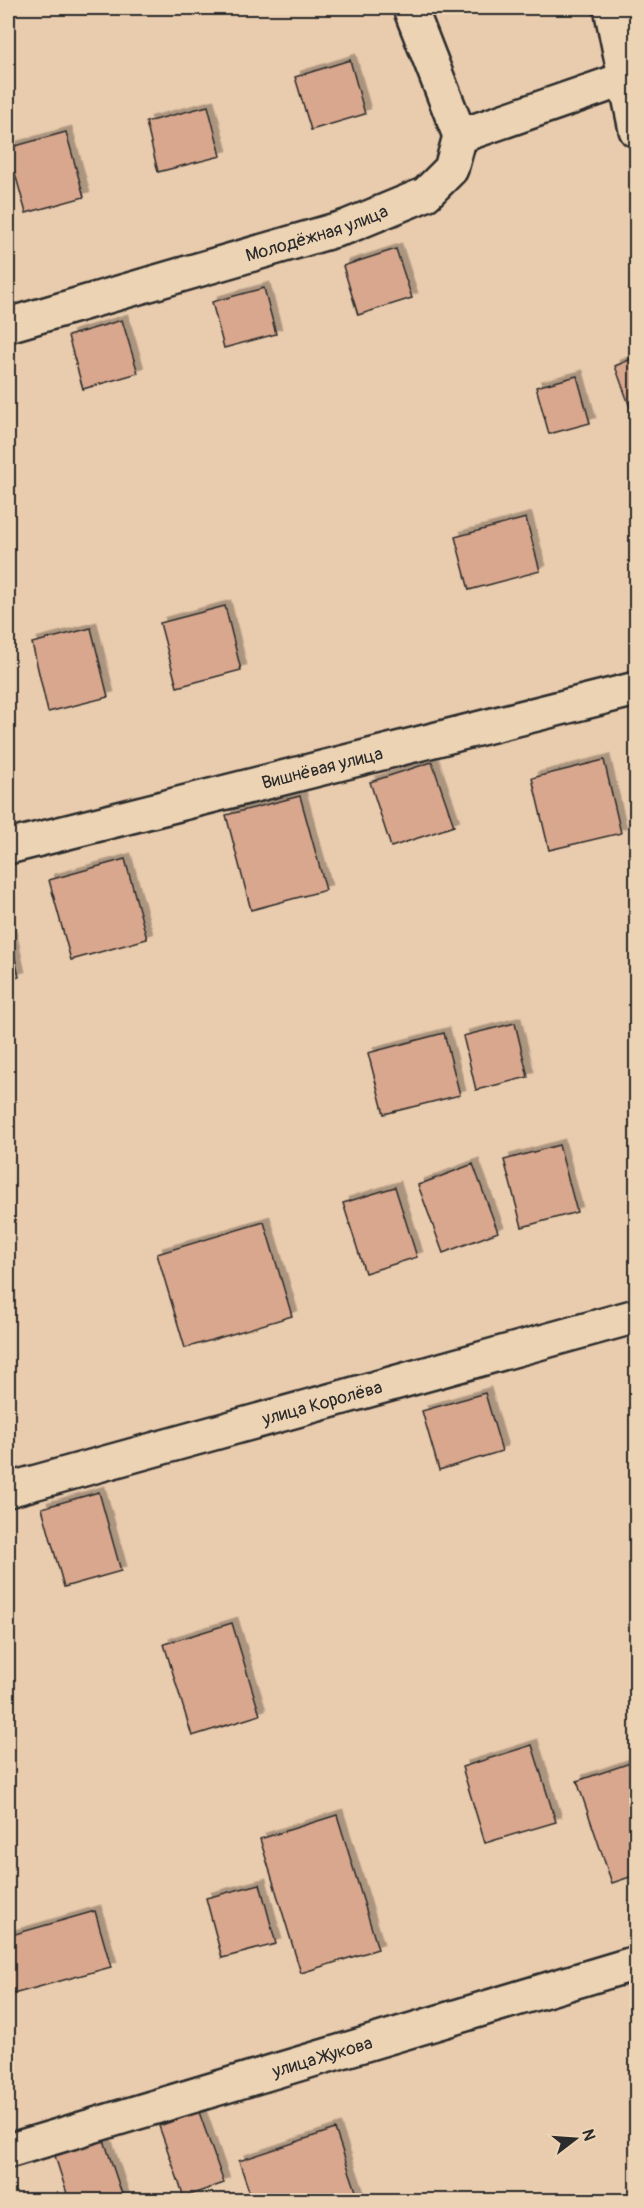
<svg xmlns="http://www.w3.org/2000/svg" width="644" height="2208" font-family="Pangolin,sans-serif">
<defs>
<filter id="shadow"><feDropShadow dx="5.5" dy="-5.5" stdDeviation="0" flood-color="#0004"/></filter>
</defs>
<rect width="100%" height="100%" fill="#e9cbad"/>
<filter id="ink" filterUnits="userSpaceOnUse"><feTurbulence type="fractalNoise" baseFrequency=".0167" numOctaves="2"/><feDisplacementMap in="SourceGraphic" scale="12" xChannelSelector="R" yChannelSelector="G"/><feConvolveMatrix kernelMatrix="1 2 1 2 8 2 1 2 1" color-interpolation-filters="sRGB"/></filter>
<g filter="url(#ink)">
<!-- building -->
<path fill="#d8a78d" stroke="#2b2b2b" stroke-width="1.5" filter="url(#shadow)" d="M350,60l15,54 -54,16 -16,-53z
M208,106l13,50 -63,16 -12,-50z
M66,132l18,65 -58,16 -18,-65z
M396,249l16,49 -54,17 -15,-49z
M264,288l12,46 -52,14 -12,-46z
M122,320l16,53 -55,16 -15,-53z
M636,357v67l-21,-58z
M577,376l13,47 -41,11 -13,-47z
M526,518l14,53 -71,19 -14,-53z
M225,606l16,64 -64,17 -17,-64z
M91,628l17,69 -60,15 -16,-69z
M604,760l17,73 -72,17 -17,-72z
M432,762l22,64 -63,21 -21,-65z
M300,796l26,94 -75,20 -25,-95z
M125,859l22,80 -76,21 -22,-80z
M8,926l11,51 -11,3z
M515,1023l13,54 -52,13 -13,-54z
M444,1033l16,62 -76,19 -16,-61z
M559,1145l18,67 -55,15 -18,-67z
M473,1164l25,68 -55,21 -25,-68z
M395,1187l22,70 -52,16 -22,-70z
M264,1222l28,94 -107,32 -28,-94z
M485,1393l17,58 -63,19 -17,-59z
M99,1492l22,79 -57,16 -22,-79z
M232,1623l28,92 -68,21 -28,-92z
M532,1745l24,77 -71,21 -23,-76z
M636,1761v114l-24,8 -35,-102z
M337,1815l41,134 -77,24 -41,-134z
M260,1884l16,60 -54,14 -16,-60z
M95,1911l16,56 -98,27 -5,-20v-38z
M199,2112l25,71 -40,14 -25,-71z
M335,2129l24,71h-107l-13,-39z
M104,2140l20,60h-55l-14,-44z"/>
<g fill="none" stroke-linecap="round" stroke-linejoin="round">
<defs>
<g id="street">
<path d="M611,8l25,122"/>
<path d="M460,136l176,-61"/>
<path id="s1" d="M8,325l338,-98 80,-33 25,-25 9,-33 -50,-128"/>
<path id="s2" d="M8,847l628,-158"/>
<path id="s3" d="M8,1490l628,-174"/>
<path id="s4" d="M8,2151l628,-188"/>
</g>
</defs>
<!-- street casing -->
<use href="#street" stroke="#2b2b2b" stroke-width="38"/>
<!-- street -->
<use href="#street" stroke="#ecd3b4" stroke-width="33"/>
</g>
</g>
<g text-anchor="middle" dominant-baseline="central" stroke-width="5" stroke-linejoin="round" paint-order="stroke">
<!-- street labels -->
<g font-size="18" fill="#2b2b2b" stroke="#ecd3b4">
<text stroke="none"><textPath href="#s1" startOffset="322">Молодёжная улица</textPath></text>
<text stroke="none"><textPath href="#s2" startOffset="324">Вишнёвая улица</textPath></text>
<text stroke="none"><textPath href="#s3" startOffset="326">улица Королёва</textPath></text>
<text stroke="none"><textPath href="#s4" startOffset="328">улица Жукова</textPath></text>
</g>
</g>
<!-- margin -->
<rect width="644" height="2208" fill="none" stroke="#ecd3b4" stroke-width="30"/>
<rect x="15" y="15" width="614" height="2178" fill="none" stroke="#2b2b2b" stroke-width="2" filter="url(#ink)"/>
<!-- north arrow -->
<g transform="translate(575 2139) rotate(73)" stroke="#ecd3b4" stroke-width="4.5" paint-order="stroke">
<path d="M0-4.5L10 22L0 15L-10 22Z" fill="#2b2b2b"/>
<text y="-9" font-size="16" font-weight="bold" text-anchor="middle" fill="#2b2b2b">N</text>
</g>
</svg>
